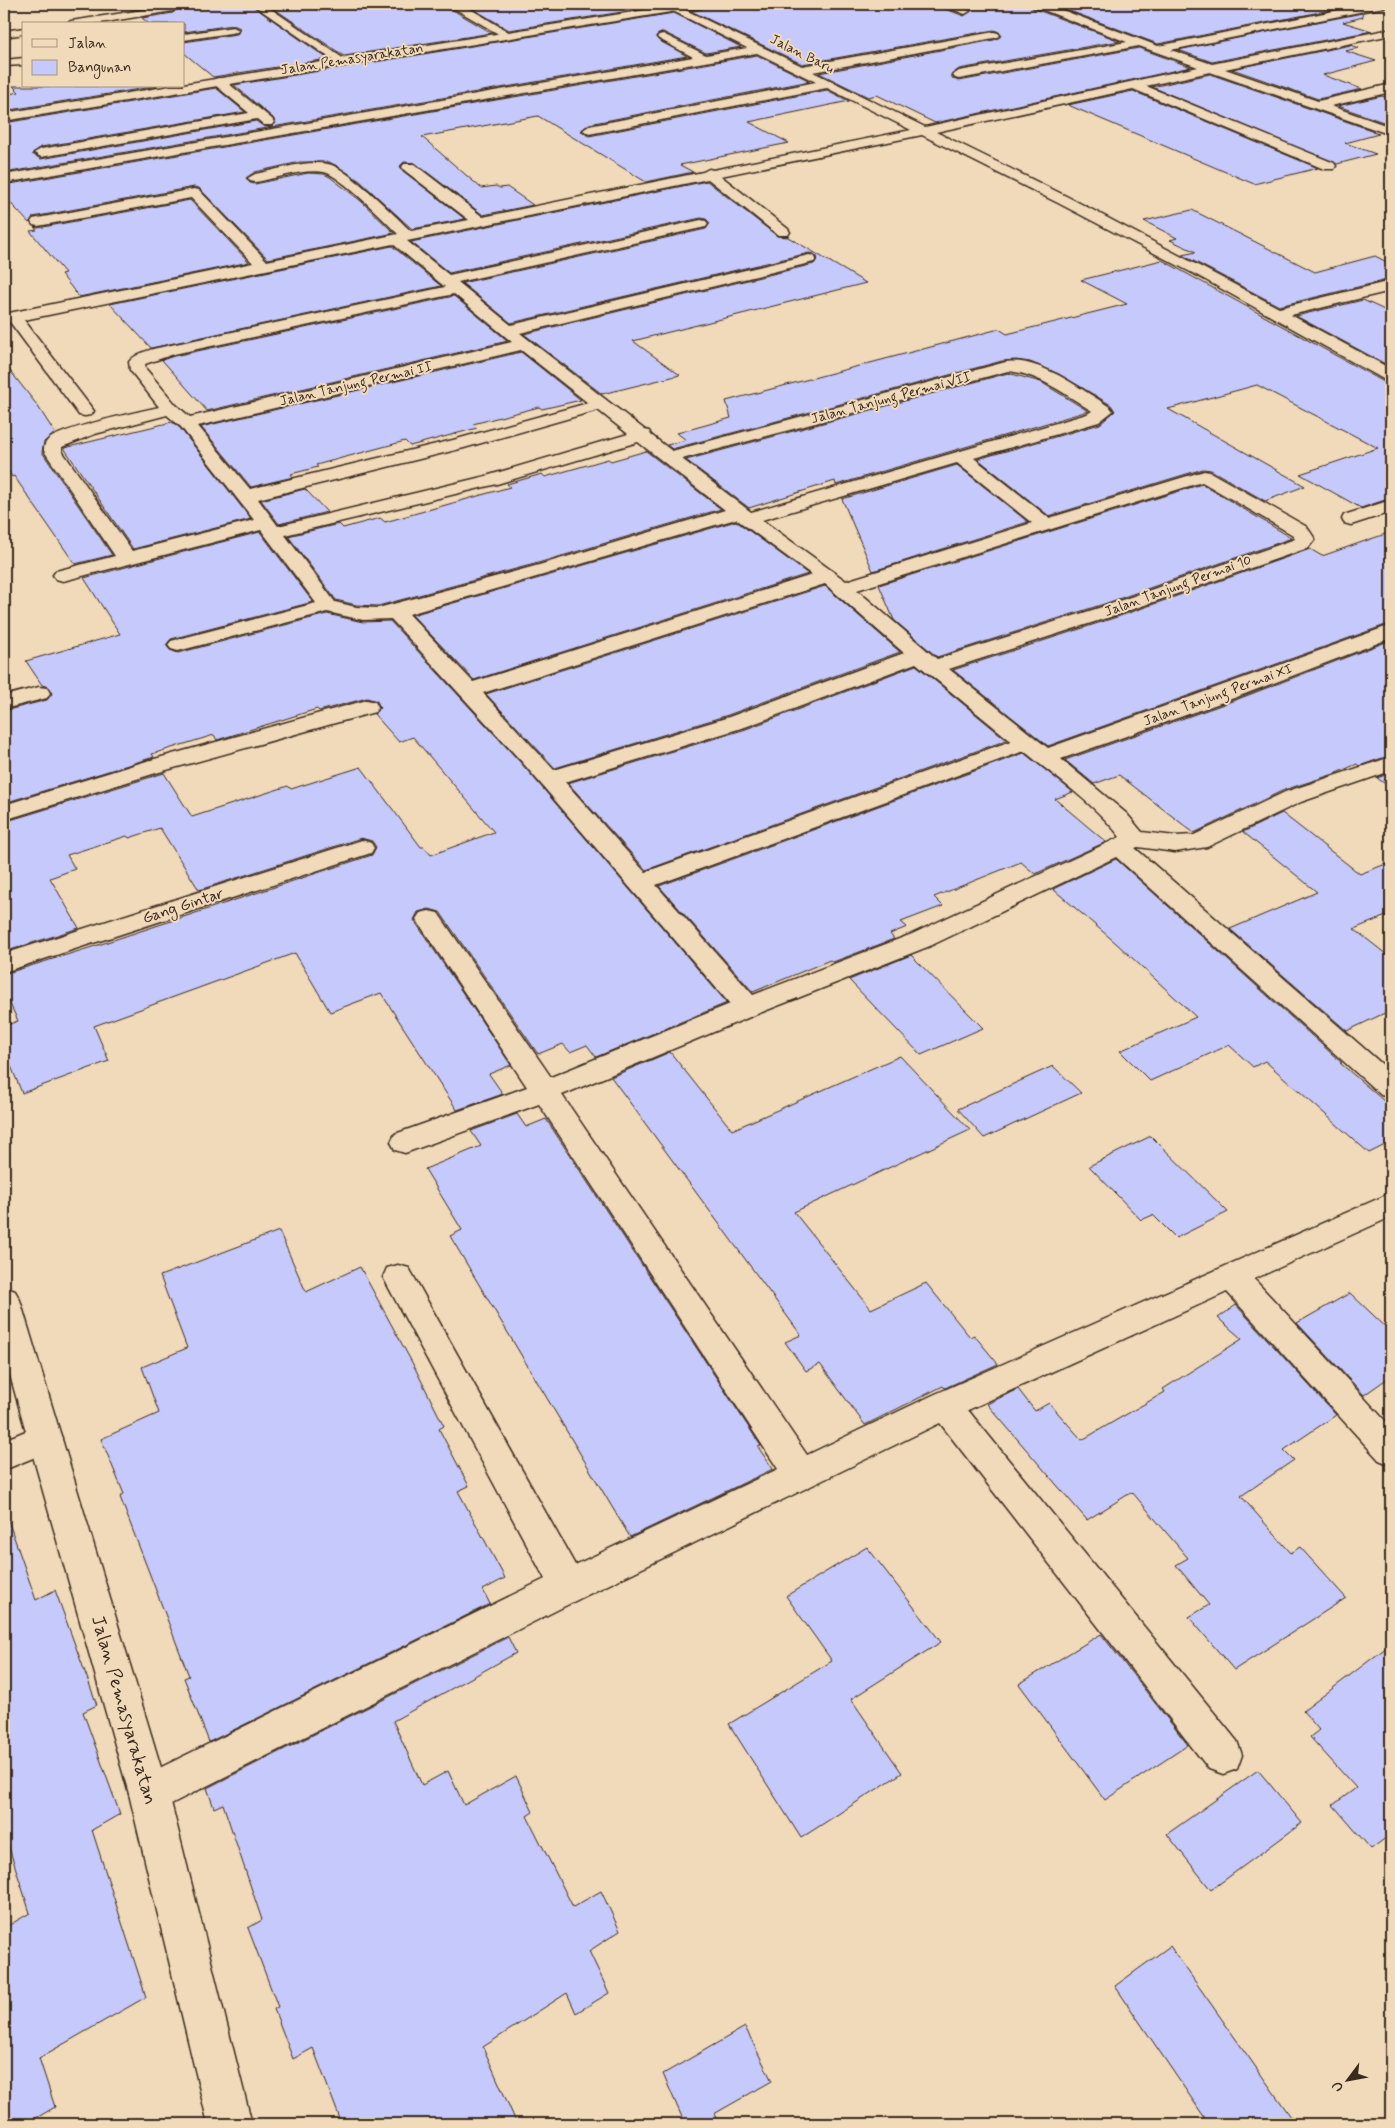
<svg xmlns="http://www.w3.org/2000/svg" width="1395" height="2128" font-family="Mynerve,sans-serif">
<rect width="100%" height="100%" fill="#f0dab9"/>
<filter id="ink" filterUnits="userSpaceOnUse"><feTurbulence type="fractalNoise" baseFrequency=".02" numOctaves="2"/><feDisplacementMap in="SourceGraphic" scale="10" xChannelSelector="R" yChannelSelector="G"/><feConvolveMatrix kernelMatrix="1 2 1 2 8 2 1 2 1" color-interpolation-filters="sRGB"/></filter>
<g filter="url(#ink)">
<!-- building -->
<path fill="#c6c9fb" stroke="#3b2a1e" d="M125,4h125l78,55 -115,18 -29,-24v-11l53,-8 3,-3v-3l-7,-3 -49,7v-8h-35l-7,-6 31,-5 3,-3 -3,-5 -4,-1 -36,6z
M267,4h182l2,5 41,24 -148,23z
M465,4h109l1,5 32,-5h65l-163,26z
M708,4h233l2,4 21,8 8,-6 -12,-6h70l2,4 88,33 -161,28 -8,6 2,4 6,2 180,-33 52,19 -256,56 -58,-28 -9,2 -49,-24 175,-33 7,-4 -2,-4 -5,-2 -192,34 -111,-53 11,-2z
M1051,4h310l-203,40z
M674,13l67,34 -35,6 -43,-21 -7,4 2,4 29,16 -683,117v-50l212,-35 29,24 -204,35 -9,7 9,5 215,-38 7,5 9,1 4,-4 -3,-5 -39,-33z
M1362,13l1,4 -20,5 29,9 -160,31 -34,-12z
M1351,45l8,3 -14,3 31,10 -53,14 39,14 -44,10 -86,-30z
M757,55l53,26 -221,43 -8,7 8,5 238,-46 22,11 -100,21 40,21 -109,22 13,7 -47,10 -108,-66 -116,21 59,51 15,-2 4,2 7,-1 26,18 -50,10 -68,-52 -11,-1 -4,4 3,5 62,48 -53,10 -52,-48 -23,-15 -8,-4h-29l-45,10 -9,6 4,5 5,1 53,-11 16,1 6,3 31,24 33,32 -126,26 -69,-71 -5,-1 -161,30 -4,6 -25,-27v-11z
M1210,74l164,57 -2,1 7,2 -34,9 31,11 -39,10 -185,-77z
M13,86h145l-154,25v-16l15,-3z
M1133,91l185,77 -64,16 -186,-79z
M1382,96l9,3v21l-8,2 -45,-16z
M707,181l70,55 11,1 78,46 -233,58 47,34 -78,19 -78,-60 290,-70 4,-6 -4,-4 -5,-1 -298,70 -49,-40 244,-54 4,-6 -4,-4 -5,-1 -252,55 -38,-31z
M190,200l59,62 -170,35 -18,-23 4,-1 -35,-42 7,-1 -3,-3 4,1z
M1192,210l123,62 60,-16 16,8v15l-112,27 -97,-51 14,-3 -26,-12 7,-2 -33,-17z
M392,246l49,40 -290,62 -41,-44z
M1162,260l222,122 7,1v115l-30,10 -61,-34 78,-26 -121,-63 -89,24 137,77 -40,15 -54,-31 -8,-1 -154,47 -71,-57 122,-35 15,-13 -4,-6 -52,-31 -29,-12 -14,-2 -14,1 -330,88 -5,-4 19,-5 -9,-7 54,-15 -5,-17 273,-72 8,5 120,-30 -46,-24z
M454,296l54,45 -301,70 -45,-51 12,-4z
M1363,300l28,13v54l-95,-51z
M521,352l60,48 -39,9 -3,-2 -66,17 4,4 -67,18 -5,-5 -89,24 2,2 -27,7 2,3 -42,10 -50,-60z
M4,363l33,42 18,28 -11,9 -2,10 70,103 -37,9 -61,-88 -2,1 -8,-13z
M1008,373l33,9 47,29 -252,74 -1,-4 -86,27 -63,-48z
M172,422l8,6 71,91 -118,30 -69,-101z
M646,451l75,58 -183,54 -160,43 -22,-1 -20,-5 -48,-64 51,-12 4,4 37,-10 5,4 125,-35 -3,-3 35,-10 3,3 63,-18 3,2z
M957,465l71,57 -155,49 -31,-72z
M1202,484l90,54 -188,66 -167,53 -43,-37 -15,-35z
M305,489l22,23 -48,12 -18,-24z
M736,521l72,53 -334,106 -62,-65z
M260,532l53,70 -142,37 -5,6 4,5 8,3 149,-39 36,8 27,-1 131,142 206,240 -131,54 -9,-12 -17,7 -7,-8 -25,10 -98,-142 -11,-3 -11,3 -4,8 97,145 -22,9 14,20 -46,16 -76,-117 -51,19 -35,-59 -201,73 15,35 -87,32 -18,-44v-23l14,-5 -14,-30v-17l85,-26 283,-93 4,-8 -4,-6 -11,-3 -162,52 -39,-62 -31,10 -2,-2 -60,19 8,14 -25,9 29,50 -75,24v-130l160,-49 28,44 96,-31 3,3 70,-22 60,80h3l7,8 63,-23 -81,-95 -14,5 -25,-28 6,-6 -3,-7 -10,-3 -48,13 -2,-2 -100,31 -3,-5 -62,19 2,3 -150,46v-92l43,-11 5,-6 -3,-7 -7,-2 -16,-24 94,-27 -36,-56z
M1391,532v91l-343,123 -95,-76 167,-54 190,-67 12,7z
M825,586l75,66 -172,63 -173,53 -69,-74z
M1391,640v115l-32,11 -2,-2 -23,10 -50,16 -90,43 -75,-58 -25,9 -29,-24 173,-61z
M916,665l91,75 -361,130 -78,-87 178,-54z
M1024,753l49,39 -18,7 51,43 -71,32 -14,-12 -87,35 9,9 -42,16 6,5 -17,7 4,5 -61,23 -3,-2 -77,32 -94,-106z
M1391,773v15l-14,-10z
M1282,813l78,61 31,-12v52l-37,15 37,29v52l-44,21 -117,-102 87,-37 -74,-60z
M1116,859l226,204h-2l51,44v35l-22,11 -104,-92 -12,6 -24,-22 -79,36 -30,-30 76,-34 -80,-74 -63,-54z
M911,955l72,73 -62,27 -72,-75z
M670,1052l62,78 168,-74 70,74 -176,82 77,97 55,-26 44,54 4,-2 24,29 -53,24 -2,-2 -78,39 -45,-61 -14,7 -21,-29 16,-7 -190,-258z
M1053,1066l28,27 -97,45 -26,-29z
M517,1114l9,13 20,-8 215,327 -3,1 15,22 -143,68 -180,-301 12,-6 -37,-61 56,-23 -10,-15z
M1151,1136l77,76 -52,26 -23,-23 -12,5 -52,-54z
M279,1231l27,61 54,-25 55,101 29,58 -5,3 30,57 -11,5 47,87 -22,12 7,14 -281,138 -25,-64 5,-2 -69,-179 4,-3 -23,-55 58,-26 -17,-46 45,-19 -27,-72z
M1350,1293l41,39v44l-27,19 -67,-72z
M1236,1305l100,110 -52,35 10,10 -53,36 50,57 9,-6 46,51 -112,72 -45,-53 20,-12 -33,-40 12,-7 -56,-66 -45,28 -100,-116 31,-15 17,22 14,-8 33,37 83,-48 -2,-3 79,-50 -24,-21z
M8,1520l28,80 19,-10 42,115 -14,7 37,102 -28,16 54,167 -107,61 16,49 -29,17h-22v-196l26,-15 -26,-81v-311z
M867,1547l74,95 -90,57 51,74 -101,65 -72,-114 103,-63 -46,-65z
M1101,1634l87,111 -83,55 -86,-116z
M508,1637l8,16 -123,68 29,64 26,-14 16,34 52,-29 17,36 -6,4 46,91 28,-16 19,40 -31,20 20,42 -33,20 -9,-20 -84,54 34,77h-175l-29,-76 -20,11 -19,-50 4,-2 -30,-79 14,-8 -39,-116 -9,4 -7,-20z
M1391,1644v190l-20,15 -38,-44 23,-17 -46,-51 9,-7 -16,-19z
M1258,1770l44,53 -91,67 -44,-56z
M1170,1946l126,178h-87l-94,-138z
M745,2027l27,54 -58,33 5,10h-34l-22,-50z"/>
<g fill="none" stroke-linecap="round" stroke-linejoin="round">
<defs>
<path id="street" d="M252,4h12l83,57 -6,3 -4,-1z
M451,4h11l50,30 -6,3 -4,-1 -50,-29z
M943,4h14l13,7 -5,3 -21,-8z
M1032,4h14l112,42 211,-42h20l-5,3 -213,43 41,14 179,-35v6l-166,34 93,32 73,-17v8l-60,14 60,21v8l-181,-63 -64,14 188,77 2,3 -2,3h-10l-191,-80 -197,43 132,65 211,111 112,-27v10l-100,24 100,54v12l-6,-1 -183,-102 -144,-75 -136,-68 -201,41 67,53 2,3 -2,3h-10l-70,-56 -301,62 42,34 252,-55 5,1 2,3 -2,3 -5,1 -243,54 53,43 298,-70 5,1 2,3 -2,3 -294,71 125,97 4,1 2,4 21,16 330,-88c34,-9 80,27 108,44l3,4 -14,11 -125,36 75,60 155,-47 6,1 97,55 8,12 -7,9 -189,66 -170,55 99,79 343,-123v13l-154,59 -176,62 66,55 15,18 33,4 19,-1 91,-43 106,-35v14l-90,31 -94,45 -32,5 -37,-5 -3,1 256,224v26l-10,-3 -265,-238 -186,89 -173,68 -195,81 245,360 126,-60 458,-202v24l-137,62 137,148v38l-12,-5 -152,-168 -259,118 269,331 5,14 -5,14 -14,5 -14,-5 -269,-346 -359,175 -418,210 -14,6 -14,-6 -6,-14 6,-14 410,-201 -162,-302 4,-9 11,-3 11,3 166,297 203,-96 -239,-365 -134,49 -10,-3 -4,-8 4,-8 132,-47 -111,-168 4,-6 9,-2 9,2 113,164 179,-73 -208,-242 -131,-143 -28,1 -36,-8 -149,39 -7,-2 -3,-4 3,-4 145,-38 -55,-73 -198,51 -7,-2 -3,-4 3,-4 59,-15 -71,-105c0,-4 0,-7 4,-11 13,-12 89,-28 111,-33l-29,-37 -1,-8c8,-11 29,-14 42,-17l274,-58 -52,-43 -369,76 70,91 -3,4 -6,1 -6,-1 -69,-93 -6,2v-10l249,-51 -62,-65 -153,28 -5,-1 -2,-3 2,-3 5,-1 156,-29 5,1 68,71 131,-27c-13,-13 -58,-59 -74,-62 -19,-4 -50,7 -69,10l-5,-1 -2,-3 7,-4c23,-4 49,-14 73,-10 19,3 67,52 83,67l58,-11 -65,-50 -2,-3 2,-3h10l69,53 220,-45 6,-3 4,1 198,-40 -84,-42 -238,46 -6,-4 6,-4 227,-44 -59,-29 -753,130v-8l689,-118 -34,-18 -2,-2 2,-2 4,-1 43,21 41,-7 -76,-38 -1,-2 1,-2 4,-1 127,61 192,-34 4,1 2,2 -2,2 -4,1 -181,34 112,55 273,-60 -59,-21 -180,33 -4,-1 -2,-3 6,-4 168,-29 -94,-36zM454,294l58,48 -322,75 -14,-12 -30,-36 -1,-5 29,-10zM521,350l67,53 -135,37 -203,49 -52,-63zM1008,371c32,3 58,24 84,40l-5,3 -336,98 -69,-53zM598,410l30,24 -142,42 -208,50 -20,-27 206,-51zM167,415l14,12 73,93 -122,31 -70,-100v-4l33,-13zM638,442l87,68 -186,55 -161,43 -22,-1 -21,-5 -50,-67 212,-51zM957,463l75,60 -186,58 -84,-61zM1202,482l91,53 2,4 -190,67 -168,53 -80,-69zM736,519l76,56 -339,107 -64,-68zM825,584l79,69 -175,64 -175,53 -71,-77zM916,663l95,78 -366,131 -80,-90 180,-55zM1024,751c32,27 70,52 96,86l-208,97 -159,61 -97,-110z
M169,6l4,1 1,2 -1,2 -79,13h-28l5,-3z
M233,27l6,3 -2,2 -53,8v-6z
M24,28v6l-20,3v-6z
M24,58v7l-20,1v-6z
M219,78l4,1 49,40 2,3 -2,3h-8l-7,-6 -216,38 -7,-4 7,-4 208,-36 -34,-28 -2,-3 2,-3z
M1391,500v12l-40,13 -7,-2 -2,-4 2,-4z
M39,687l8,1 3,5 -3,5 -43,11v-13z
M367,700l8,2 3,5 -3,5 -219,61 -152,47v-15l136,-42z
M362,840l9,3 3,5 -3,5 -367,119v-18z
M45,1423l12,5 5,10 -5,10 -53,22v-30z"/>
<path id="secondary" d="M683,4h23l-5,3 -697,114v-8l167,-27h13v-2z
M4,1287l11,4 5,9 149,494 83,330h-44l-79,-330 -125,-440z"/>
</defs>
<!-- street casing -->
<use href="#street" stroke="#3b2a1e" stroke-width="3"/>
<!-- secondary casing -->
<use href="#secondary" stroke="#3b2a1e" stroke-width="3"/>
<!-- street -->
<use href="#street" fill="#f0dab9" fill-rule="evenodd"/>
<!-- secondary -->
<use href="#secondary" fill="#f0dab9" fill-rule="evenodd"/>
</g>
</g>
<g text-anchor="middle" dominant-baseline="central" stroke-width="4" stroke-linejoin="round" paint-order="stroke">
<!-- far-street labels -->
<g font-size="14" fill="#3b2a1e" stroke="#f0dab9">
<text transform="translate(802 54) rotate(27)">Jalan Baru</text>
<text transform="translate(352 59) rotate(-9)">Jalan Pemasyarakatan</text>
<text transform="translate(356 384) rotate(-13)">Jalan Tanjung Permai II</text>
<text transform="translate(891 398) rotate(-15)">Jalan Tanjung Permai VII</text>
<text transform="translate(1178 586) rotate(-20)">Jalan Tanjung Permai 10</text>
<text transform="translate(1218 695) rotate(-20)">Jalan Tanjung Permai XI</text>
</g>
<!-- street labels -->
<g font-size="16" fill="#3b2a1e" stroke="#f0dab9">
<text transform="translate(183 906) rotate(-18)">Gang Gintar</text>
</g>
<!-- near-street labels -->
<g font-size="19" fill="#3b2a1e" stroke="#f0dab9">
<text transform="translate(124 1710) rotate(74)">Jalan Pemasyarakatan</text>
</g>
</g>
<!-- margin -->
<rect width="1395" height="2128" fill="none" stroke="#f0dab9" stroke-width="20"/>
<rect x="10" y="10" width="1375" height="2108" fill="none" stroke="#3b2a1e" stroke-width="2" filter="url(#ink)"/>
<!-- legend -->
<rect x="22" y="22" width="162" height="65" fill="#f0dab9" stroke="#a8947b"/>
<rect x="32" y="39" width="25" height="8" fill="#f0dab9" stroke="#a8947b"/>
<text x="68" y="48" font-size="15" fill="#3b2a1e">Jalan</text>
<rect x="32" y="60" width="25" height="15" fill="#c6c9fb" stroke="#a8947b"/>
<text x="68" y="72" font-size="15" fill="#3b2a1e">Bangunan</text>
<!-- north arrow -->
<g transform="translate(1348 2080) rotate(238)" stroke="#f0dab9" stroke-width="4" paint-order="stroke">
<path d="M0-4L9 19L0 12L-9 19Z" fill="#3b2a1e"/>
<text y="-8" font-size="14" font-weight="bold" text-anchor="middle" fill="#3b2a1e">U</text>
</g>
</svg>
